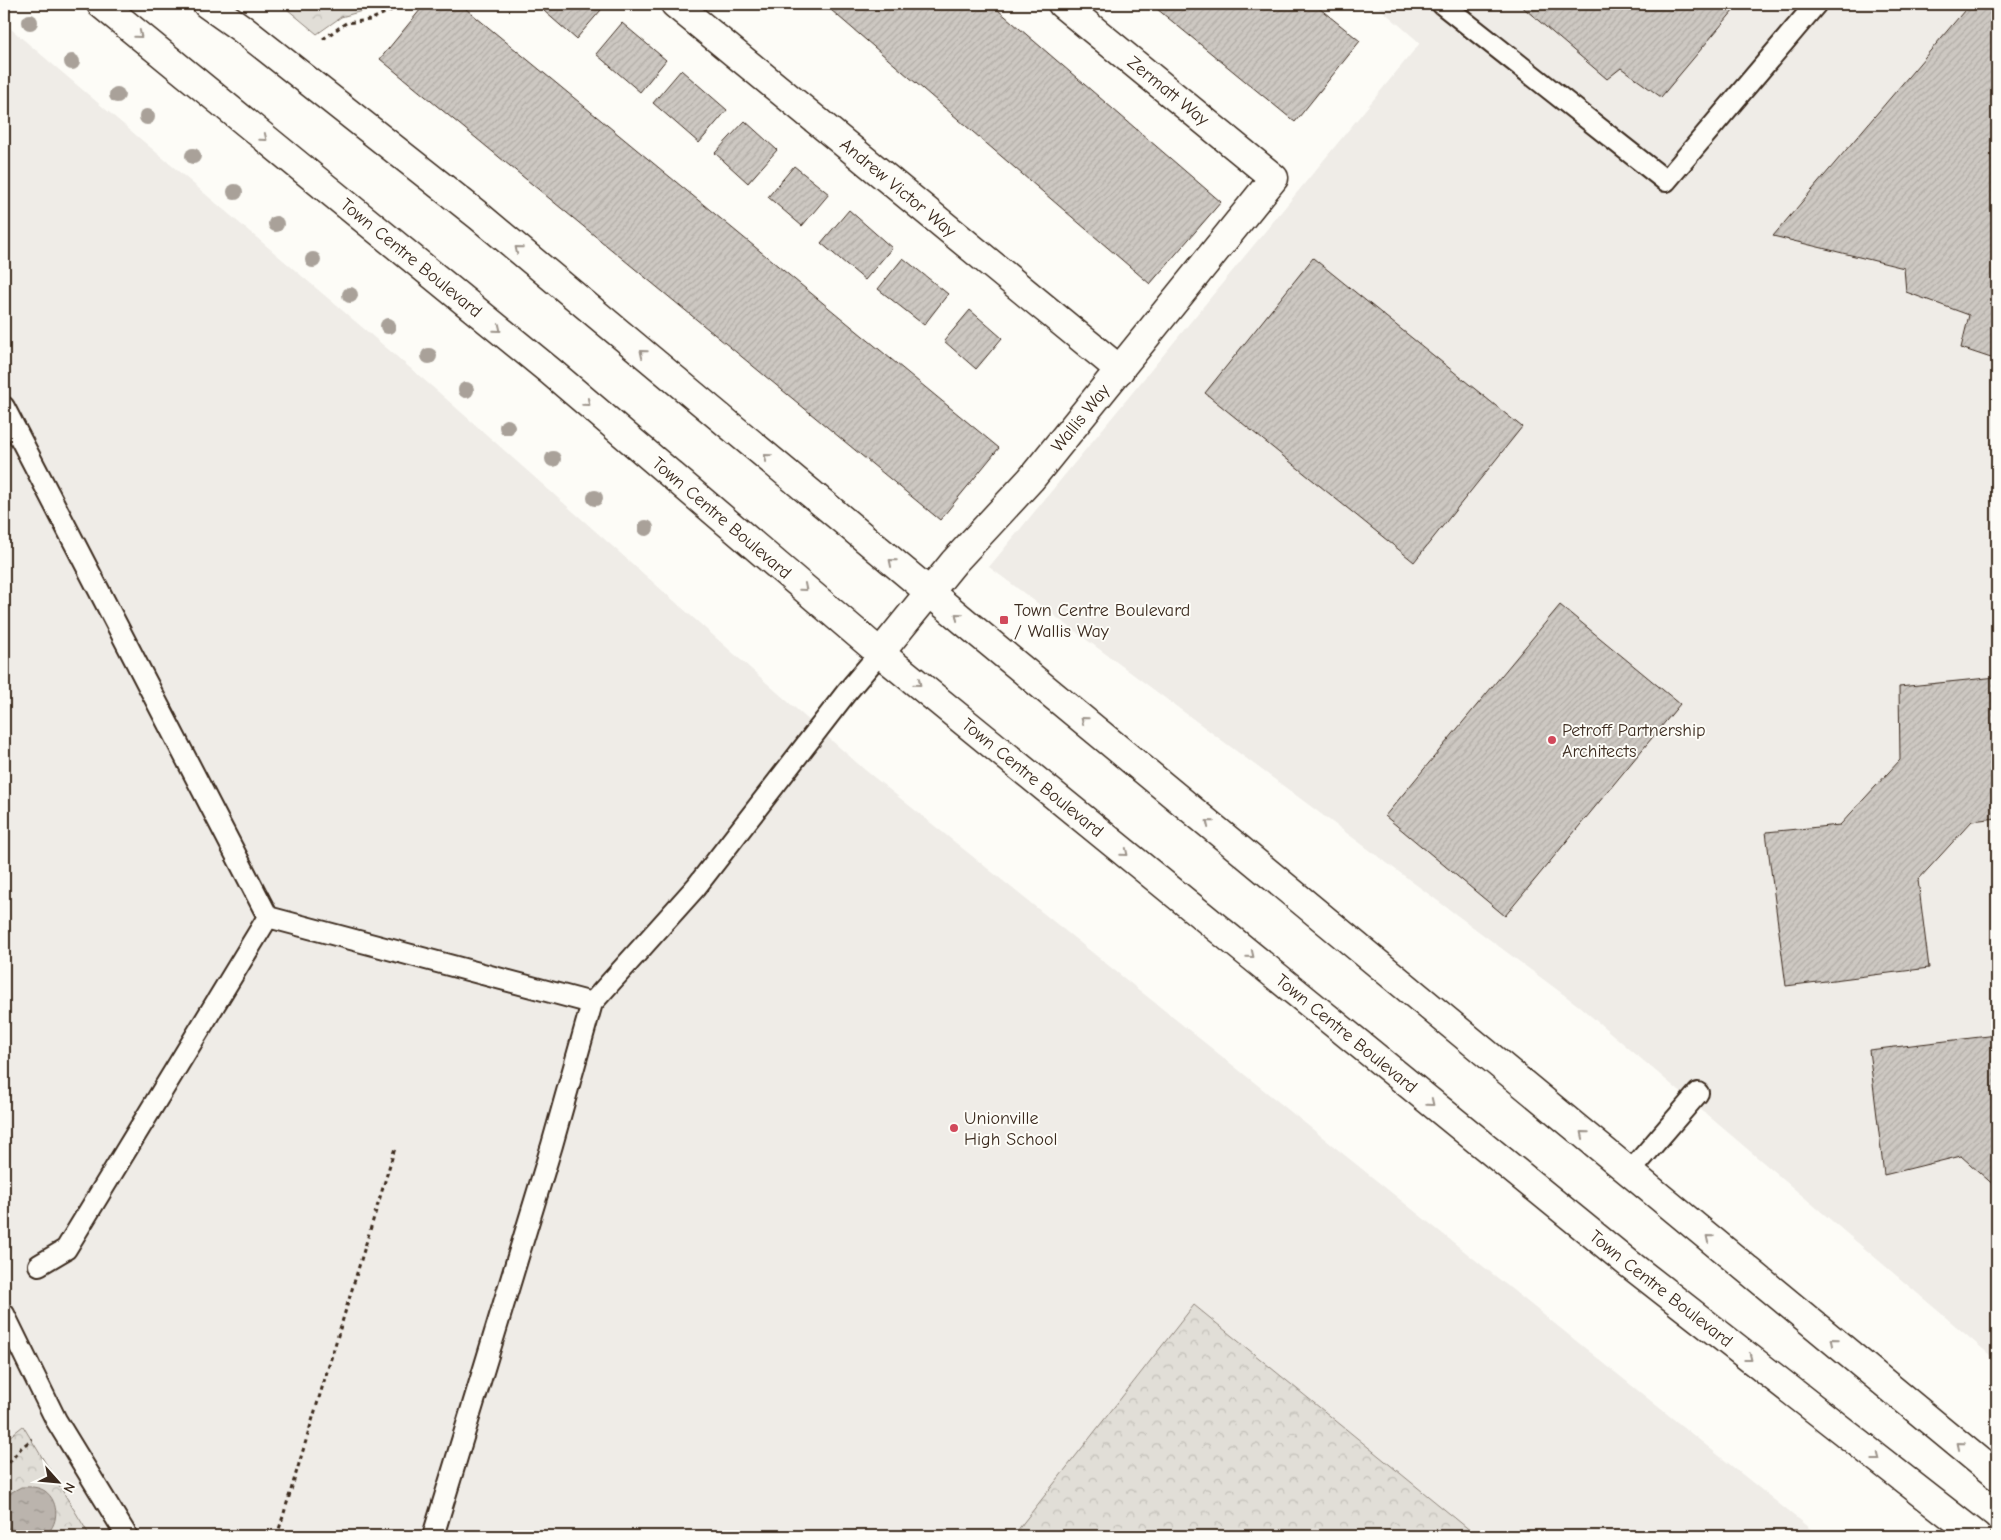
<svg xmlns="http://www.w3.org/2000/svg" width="2001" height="1540" font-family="'Comic Neue',sans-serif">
<defs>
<pattern id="park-crowns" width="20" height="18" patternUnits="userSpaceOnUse" patternTransform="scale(1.25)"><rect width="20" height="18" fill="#e1ded7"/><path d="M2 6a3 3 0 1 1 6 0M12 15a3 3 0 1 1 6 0" fill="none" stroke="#c2bfb8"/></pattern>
<pattern id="water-ripples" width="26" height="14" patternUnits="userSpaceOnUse" patternTransform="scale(1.25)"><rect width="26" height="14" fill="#bbb4ad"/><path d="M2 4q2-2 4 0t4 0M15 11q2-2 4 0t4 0" fill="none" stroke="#99938c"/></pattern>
<pattern id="building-hatch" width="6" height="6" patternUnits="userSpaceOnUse" patternTransform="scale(1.25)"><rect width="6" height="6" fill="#cdc8c2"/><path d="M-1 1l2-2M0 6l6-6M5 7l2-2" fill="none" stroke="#b1aca6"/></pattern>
</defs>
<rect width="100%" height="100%" fill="#fdfcf7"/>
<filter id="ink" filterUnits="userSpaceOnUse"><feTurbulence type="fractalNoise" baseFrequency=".02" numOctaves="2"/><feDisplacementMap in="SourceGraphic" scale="10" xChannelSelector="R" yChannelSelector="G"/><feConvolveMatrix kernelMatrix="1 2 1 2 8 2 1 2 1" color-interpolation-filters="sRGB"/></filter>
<g filter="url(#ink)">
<!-- built -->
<path fill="#efece7" d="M1375,4h622v1357l-418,-355 -590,-439 431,-524z
M4,23l432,367 429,380 954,766h-1729l-67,-110 -19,15z"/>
<!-- park -->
<path fill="url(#park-crowns)" stroke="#8e847a" d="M281,4h106l-46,13 -24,17z
M1194,1305l283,231h-464z
M23,1426l67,110h-86v-95z"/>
<!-- water -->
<path fill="url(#water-ripples)" stroke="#887d74" d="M21,1487c8,0 16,-1 24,4 15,11 14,35 -1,45h-32l-8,-11v-22l6,-10z"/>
<!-- building -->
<path fill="url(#building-hatch)" stroke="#3b2a1e" d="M425,4h35l539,444 -59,72 -560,-461z
M550,4h44l7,6 -25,29 -32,-28z
M824,4h167l230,198 -71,82z
M1151,4h163l46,37 -65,81z
M1519,4h220l-78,93 -40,-29 -14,11z
M1970,4h27v356l-36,-12 8,-33 -63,-23 -2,-24 -131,-32z
M622,23l44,37 -26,32 -44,-38z
M681,70l46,40 -28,33 -46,-40z
M745,121l32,29 -29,33 -33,-30z
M794,166l35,28 -27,32 -34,-29z
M849,210l43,38 -27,32 -44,-37z
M903,258l45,36 -24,31 -46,-36z
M1313,258l209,169 -108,135 -209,-169z
M970,310l32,28 -26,31 -32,-28z
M1560,605l120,99 -175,212 -120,-100z
M1997,677v141l-25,3 -54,59 11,88 -143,18 -20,-154 74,-7 60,-65 -1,-73z
M1997,1035v153l-36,-32 -77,19 -15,-125z"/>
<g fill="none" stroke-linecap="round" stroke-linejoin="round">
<defs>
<path id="lane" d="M1442,4l224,177 150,-177
M4,407l264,510 324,86
M1630,1172l68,-79
M39,1265l27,-16 202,-332
M4,1314l52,106 71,116
M433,1536l119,-391 40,-142 104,-116 150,-194 34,-40"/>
<g id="street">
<path id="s1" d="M675,4l445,366"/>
<path id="s2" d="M880,653l74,-91 77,-83 243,-301 -212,-174"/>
</g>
<g id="secondary">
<path id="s3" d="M101,4l449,367 330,282 748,610 349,273"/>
<path d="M207,4l34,24 238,188 498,416 1020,844"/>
</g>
</defs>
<!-- lane casing -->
<use href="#lane" stroke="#3b2a1e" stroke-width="24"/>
<!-- street casing -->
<use href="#street" stroke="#3b2a1e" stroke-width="31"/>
<!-- secondary casing -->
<use href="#secondary" stroke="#3b2a1e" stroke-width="31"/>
<!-- path -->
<path stroke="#3b2a1e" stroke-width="3" stroke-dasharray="4 4" stroke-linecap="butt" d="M323,39l23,-16 24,-3 34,-16
M4,1469l17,-21 11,-9
M277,1536l118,-388"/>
<!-- lane -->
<use href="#lane" stroke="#fdfcf7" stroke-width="20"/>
<!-- street -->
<use href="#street" stroke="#fdfcf7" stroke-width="28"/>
<!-- secondary -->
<use href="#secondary" stroke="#fdfcf7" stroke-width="28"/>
</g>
<!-- trees -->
<g fill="#a9a199">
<circle cx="30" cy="22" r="8"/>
<circle cx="72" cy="62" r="8"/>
<circle cx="117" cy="95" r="8"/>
<circle cx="147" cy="117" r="8"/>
<circle cx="193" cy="156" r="8"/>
<circle cx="235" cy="192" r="8"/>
<circle cx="276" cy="224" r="8"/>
<circle cx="313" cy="260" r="8"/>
<circle cx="350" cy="295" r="8"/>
<circle cx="388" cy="326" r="8"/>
<circle cx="429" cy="356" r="8"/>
<circle cx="466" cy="390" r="8"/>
<circle cx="507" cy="427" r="8"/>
<circle cx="553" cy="459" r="8"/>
<circle cx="595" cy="498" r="8"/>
<circle cx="646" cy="528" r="8"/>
</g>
<!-- one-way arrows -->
<defs><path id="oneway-chevron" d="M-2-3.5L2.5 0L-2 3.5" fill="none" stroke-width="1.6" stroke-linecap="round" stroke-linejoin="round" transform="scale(1.25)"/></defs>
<g stroke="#9c938a">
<use href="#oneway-chevron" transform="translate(139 35) rotate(39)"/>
<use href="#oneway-chevron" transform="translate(264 138) rotate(39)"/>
<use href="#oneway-chevron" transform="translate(518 249) rotate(-140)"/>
<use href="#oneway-chevron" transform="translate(498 329) rotate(39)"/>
<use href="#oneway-chevron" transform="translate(643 353) rotate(-140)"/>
<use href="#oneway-chevron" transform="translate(587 403) rotate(40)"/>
<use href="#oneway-chevron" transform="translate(767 457) rotate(-140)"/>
<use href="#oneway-chevron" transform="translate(892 562) rotate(-140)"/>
<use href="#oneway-chevron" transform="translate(804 588) rotate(40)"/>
<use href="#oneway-chevron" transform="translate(958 616) rotate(-140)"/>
<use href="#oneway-chevron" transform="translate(918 683) rotate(39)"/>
<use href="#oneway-chevron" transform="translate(1084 720) rotate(-141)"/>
<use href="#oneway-chevron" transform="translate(1209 823) rotate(-141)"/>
<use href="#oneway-chevron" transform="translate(1125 853) rotate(39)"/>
<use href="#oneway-chevron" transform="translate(1251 955) rotate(39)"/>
<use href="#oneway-chevron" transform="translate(1431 1103) rotate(39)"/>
<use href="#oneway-chevron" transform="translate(1584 1134) rotate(-140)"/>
<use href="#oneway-chevron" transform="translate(1709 1238) rotate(-140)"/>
<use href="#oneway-chevron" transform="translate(1834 1341) rotate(-140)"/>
<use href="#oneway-chevron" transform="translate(1749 1358) rotate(38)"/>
<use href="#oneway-chevron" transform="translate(1960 1445) rotate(-140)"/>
<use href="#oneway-chevron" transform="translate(1877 1458) rotate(38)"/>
</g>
</g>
<!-- markers -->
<g fill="#d1495b" stroke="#fdfcf7" stroke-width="2">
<rect x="999" y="615" width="10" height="10" rx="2.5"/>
<circle cx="1552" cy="740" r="5"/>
<circle cx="954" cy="1128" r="5"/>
</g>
<g text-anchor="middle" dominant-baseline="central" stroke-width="4" stroke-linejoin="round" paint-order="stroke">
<!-- street labels -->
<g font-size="18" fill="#3b2a1e" stroke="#fdfcf7">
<text transform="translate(1168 91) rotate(39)">Zermatt Way</text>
<text stroke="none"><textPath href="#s1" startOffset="289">Andrew Victor Way</textPath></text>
<text stroke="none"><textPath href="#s3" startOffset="401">Town Centre Boulevard</textPath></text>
<text stroke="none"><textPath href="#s2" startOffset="309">Wallis Way</textPath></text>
<text stroke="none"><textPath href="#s3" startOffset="806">Town Centre Boulevard</textPath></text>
<text stroke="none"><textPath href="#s3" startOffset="1211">Town Centre Boulevard</textPath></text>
<text stroke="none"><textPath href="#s3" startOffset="1616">Town Centre Boulevard</textPath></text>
<text stroke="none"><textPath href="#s3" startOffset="2021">Town Centre Boulevard</textPath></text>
</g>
<!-- poi labels -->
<g font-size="18" fill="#3b2a1e" stroke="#fdfcf7" text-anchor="start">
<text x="1014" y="610">Town Centre Boulevard<tspan x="1014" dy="21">/ Wallis Way</tspan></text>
<text x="1562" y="730">Petroff Partnership<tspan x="1562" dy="21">Architects</tspan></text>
<text x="964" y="1118">Unionville<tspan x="964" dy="21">High School</tspan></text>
</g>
</g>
<!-- margin -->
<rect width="2001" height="1540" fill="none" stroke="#fdfcf7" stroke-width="20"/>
<rect x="10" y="10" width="1981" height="1520" fill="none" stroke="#3b2a1e" stroke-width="2" filter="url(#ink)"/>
<!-- north arrow -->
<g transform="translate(58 1482) rotate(117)" stroke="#fdfcf7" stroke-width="4" paint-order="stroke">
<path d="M0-4L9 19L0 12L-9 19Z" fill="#3b2a1e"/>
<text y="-8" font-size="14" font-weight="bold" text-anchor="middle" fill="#3b2a1e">N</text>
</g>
</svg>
